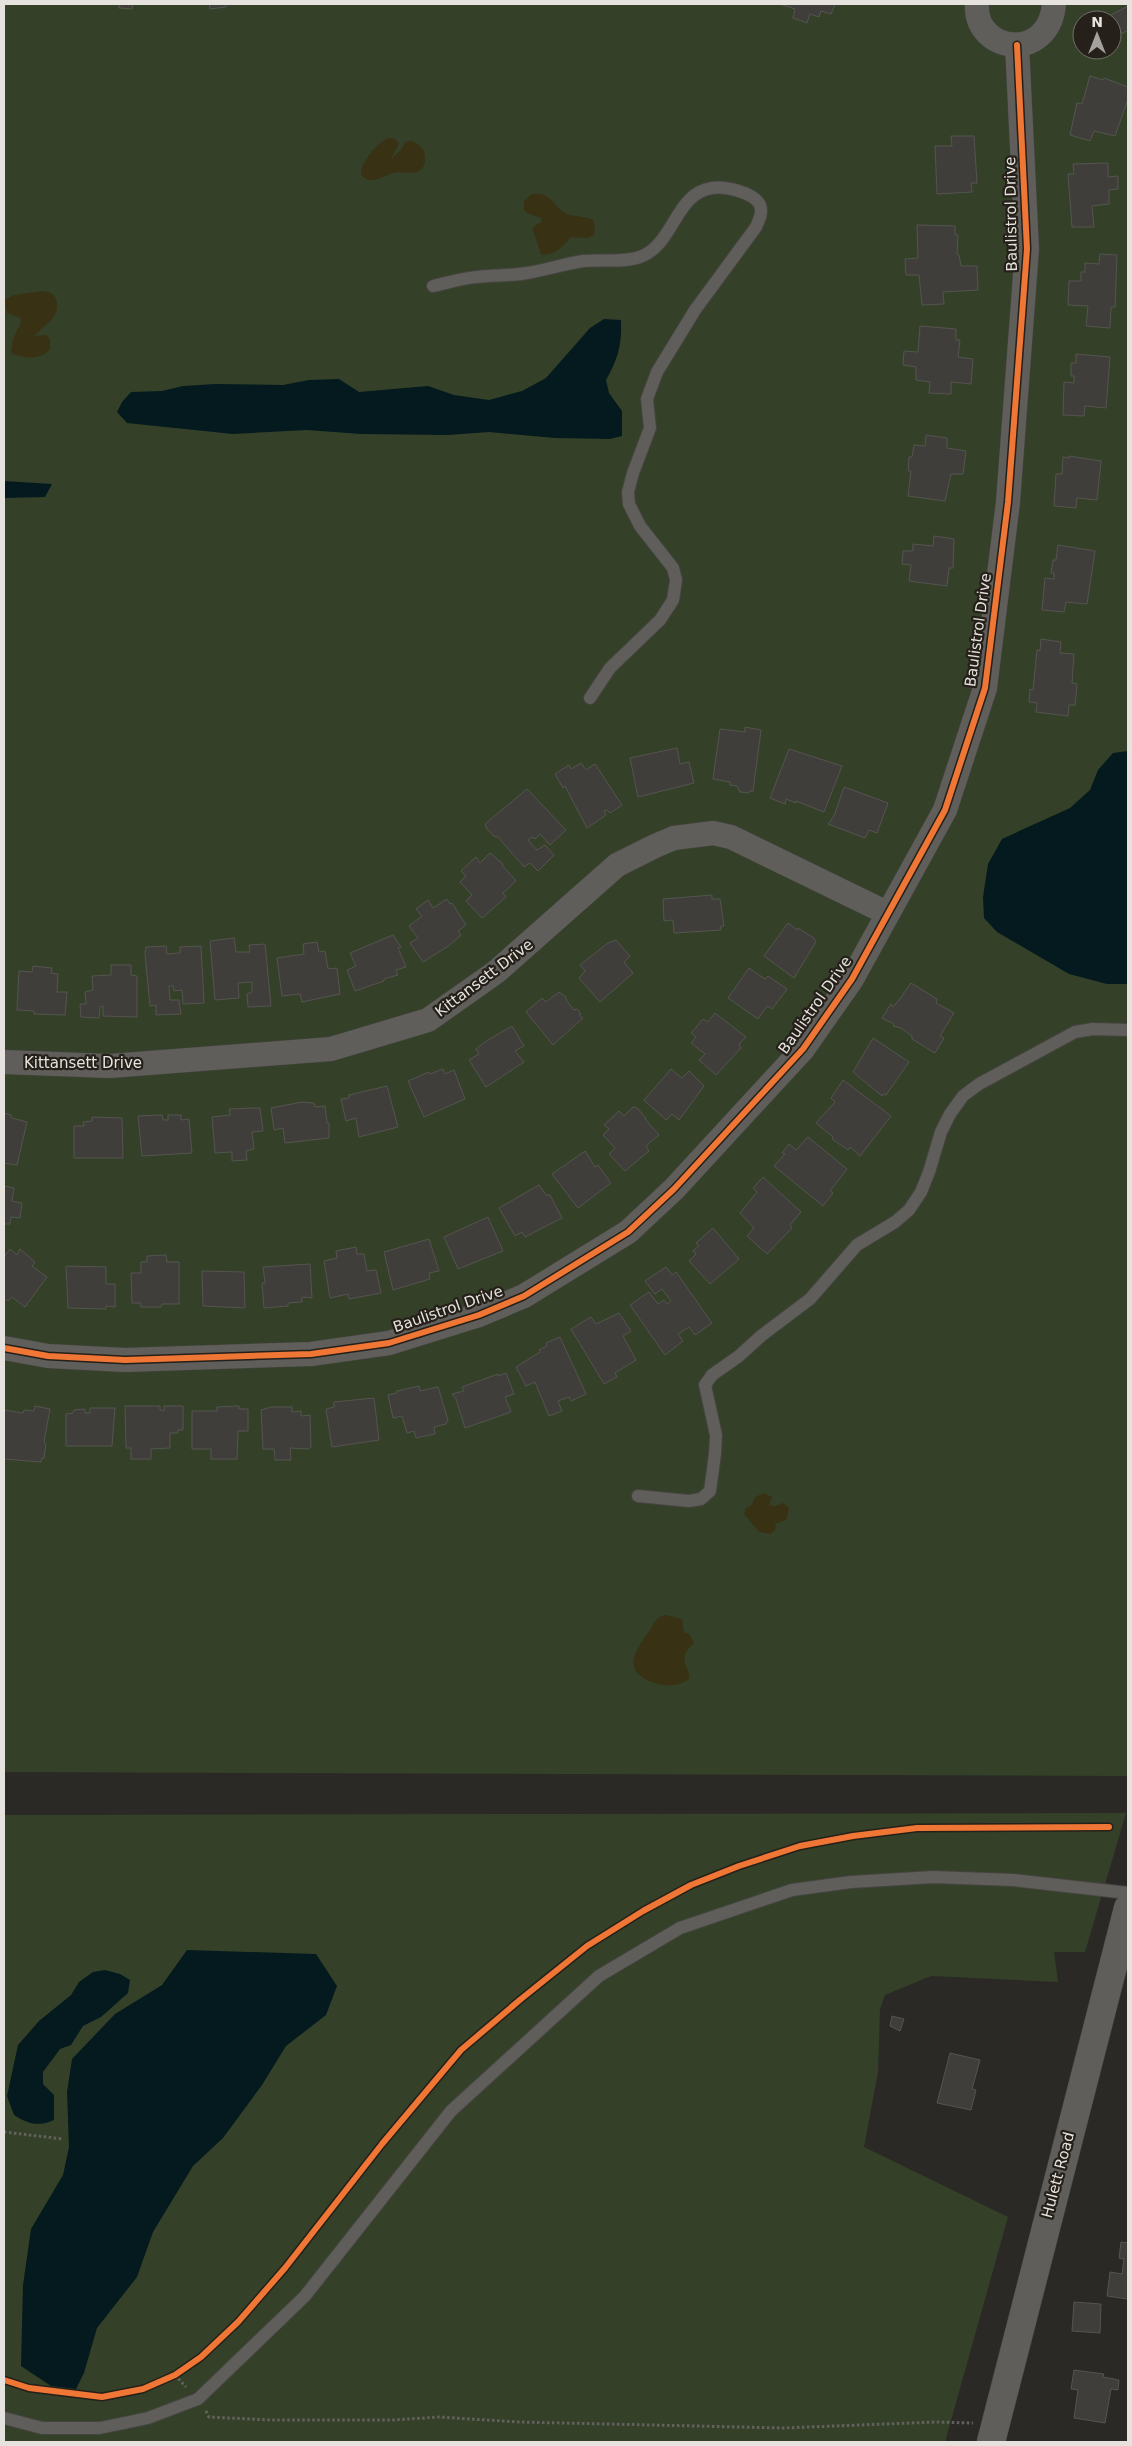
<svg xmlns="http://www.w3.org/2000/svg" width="1132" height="2446" font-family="'DejaVu Sans',sans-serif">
<rect width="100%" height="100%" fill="#2b2925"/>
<!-- green -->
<path fill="#344128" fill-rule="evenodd" d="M4,4h1124v1772l-1124,-4zM1082,20h30v30h-30z
M1126,1813l-41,139h-31l4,30 -127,-6 -46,19 -5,14 -2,63 -14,75 144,70 -63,225h-941v-627z"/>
<!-- sand -->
<path fill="#383114" d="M388,138l7,1 4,4 -8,16 10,-9 4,-8 6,-1c13,4 16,13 13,25l-6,6c-9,2 -16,-1 -24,1 -12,2 -21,14 -33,2 -1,-12 16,-32 27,-37z
M532,194c21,-2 21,13 33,19 9,5 19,2 28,7l2,6 -1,9 -6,3 -17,-1c-7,8 -18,21 -30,17l-9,-26 9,-6v-4l-14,-5 -3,-3v-9z
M43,291c5,1 11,2 13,8 6,18 -13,27 -22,37l12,-1 4,5v9c-9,11 -25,10 -37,5l-2,-2 2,-13 8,-17 -1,-4 -13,-5 -2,-13 9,-5z
M764,1493l8,4 -3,8 6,1 8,-3 6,5 -3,12 -11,4 1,4 -5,6 -12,-2 -15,-18 2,-6 6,-3 3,-8z
M666,1615l16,4 2,13 5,2 5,9c-20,18 -2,25 -5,36 -12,8 -24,8 -37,3 -30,-11 -18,-30 -4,-49 7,-9 6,-16 18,-18z"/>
<!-- water -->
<path fill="#041a1e" d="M604,319l17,1c1,26 -3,38 -15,60l3,13 13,18v25l-12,3 -55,-1 -66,-6 -41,3 -87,-1 -54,-4 -74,4 -106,-11 -10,-11 5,-10 9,-10 31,-1 21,-5 32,-2 68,1 26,-5 30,-1 20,13 69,-6 26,9 35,5 33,-9 24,-13 44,-50z
M4,481l48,3 -7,13 -41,1z
M1128,751v233h-21l-38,-10 -72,-42 -13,-14 -1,-21 5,-33 14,-25 68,-31 20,-18 8,-20 15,-17z
M187,1950l129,4 21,32 -11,29 -40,31 -24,39 -39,53 -30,28 -40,66 -16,45 -40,51 -13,45 -8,16 -25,-3 -30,-20 2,-81 8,-56 32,-54 6,-28 -2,-55 5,-33 43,-45 47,-29z
M105,1970l15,4 10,6 -2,13 -27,24 -18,9 -12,19 -11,4 -17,23v12l11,11v25c-16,7 -26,4 -40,-5l-7,-19 11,-51 21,-24 32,-26 8,-13 14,-10z"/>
<!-- building -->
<path fill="#403e3b" stroke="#555450" d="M119,4h14l-1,5 -13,-1z
M209,4h17v3l-16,2z
M780,4h55l-4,10 -10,-3 -2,6 -9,-3 -3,9 -14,-5 2,-9z
M1128,6v27l-1,-2 -11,5 -4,-8v-8h-4l-1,-3z
M1090,76l13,4 1,-2 24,9v12l-13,37 -21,-5 -4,10 -20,-6 7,-32 5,1z
M951,136h23l3,47h-6l1,9 -35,2 -2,-48h17z
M1108,163v14l10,-1v13l-9,1v14l-17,2 2,21h-22l-4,-53h6l-1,-10z
M917,225l38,1v8l3,1 -1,19 2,1 2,11h16l1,24 -35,2 1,12 -22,1 -3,-30h-13l-1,-16 13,-1z
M1100,254l17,1 -2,52h-4l-1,21 -24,-2 2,-20 -20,-1 1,-24h12v-9h4v-9l14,1z
M920,326l36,3v11h4l-2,17 15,2 -2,25 -20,-2v12l-22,-1 1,-11 -14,-2v-13l-13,-2 1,-14 14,1z
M1076,354l34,3 -4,51 -21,-2 -1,10 -21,-1 1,-33 10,1v-7h-3v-13h5z
M926,435l21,3v10l19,3 -3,23h-12l-6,27 -37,-5 3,-25h-3l1,-14h3l2,-12 11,1z
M1069,456l32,5 -4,39 -20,-2 -1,10 -22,-2 2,-32h6l1,-17 6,1z
M934,536l20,3 -1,29h-4l-2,18 -38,-5 2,-16 -9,-1 1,-13h10v-7l20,2z
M1058,545l37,6 -8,53 -21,-2 -2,10 -22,-2 3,-32 9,1v-6h-3l2,-13h3z
M1041,639l20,3 -1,11 14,1 -2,29 5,1 -2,21h-6l-1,11 -32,-4 1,-9 -8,-1 1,-13 3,1 4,-40 3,1z
M745,727l16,3 -8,61h-3l-1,2 -9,-1 -3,-6 -7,-1v-3l-17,-3 7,-50 25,3z
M677,748l3,16 9,-2 5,21 -56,14 -8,-39z
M789,749l53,17 -18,46 -28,-11v2l-10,-4 -1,5 -15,-6z
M581,763l5,7 9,-6 27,41 -12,8 -3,-3 -3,1 2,4 -19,13 -22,-42 -2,2 -8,-14 14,-9 2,4z
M844,787l44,16 -11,30 -8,-3 -4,8 -37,-14 6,-8z
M527,789l39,41 -16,15 -10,-11 -5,5 -3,-2 -4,3 9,10 8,-5 9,10 -16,16 -8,-8 -6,4 -27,-31 -2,1 -8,-8 -2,-5z
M490,853l13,11 -1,1 14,16 -13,12 3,4 -24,21 -16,-17 6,-6 -12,-13 6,-6 -5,-5 15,-14 4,6z
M712,895v4h8l4,27h-3v4l-47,3 -1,-13 -9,1 -1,-22z
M447,899l3,5 2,-1 14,22 -8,6 3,4 -11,10 -27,17 -13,-19 8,-5 -9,-12 13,-10 -6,-7 12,-9 5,8z
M788,923l9,7 1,-2 16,10 2,4 -22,36 -30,-22z
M393,935l8,12 -3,1 8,19 -10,3 2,5 -14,4v2l-29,10 -8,-21 9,-4 -6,-13z
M234,938l2,14h14l-1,-7 16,-1 6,62 -23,1 -1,-13 5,-2v-10l-14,1 1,15 -24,2 -5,-59z
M616,940l14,16 -6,6 9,11 -33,29 -21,-24 6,-7 -5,-6 28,-22z
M317,942l2,10 6,-1 3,18 9,-1 3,26 -38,8 -2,-8 -18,2 -5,-38 27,-4 -1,-10z
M166,946l1,8 13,-1v-6l21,-1 3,57 -21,1 -1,-14 -8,1 -1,-5h-4l1,14h9l2,14 -25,1v-10l-6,1 -5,-52 1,-7z
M111,965h20v10l6,1v41l-34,-1v-10l-3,1 -1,11 -18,-1 -1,-13h6l-1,-12 8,-2 -1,-14 19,-1z
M33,966l19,2 -1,5 7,1 -1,18h10l-2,23 -31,-1v-3l-17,-1 2,-39 13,1z
M749,968l16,11 3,-3 19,13 -15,20 -5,-3 -9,13 -30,-21z
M911,983l26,16 -1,4 18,10 -14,23 4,2 -9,15 -23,-14v-3l-11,-8 -8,-2 1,-2 -12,-6 9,-14 2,3 6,-7z
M559,992l7,5v3l8,10 3,-1 4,5 -2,1 4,3 -30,27 -27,-33 16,-14 4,4z
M715,1013l31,24 -7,7 2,4 -25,27 -17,-15 6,-6 -14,-11 5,-6 -5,-4 12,-14 5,3z
M512,1026l12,20 -9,5 9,11 -38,25 -17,-27 10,-6 -3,-5 9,-7z
M873,1038l36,24 -23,33 -3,-1 -1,2 -29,-24z
M443,1069l2,5 9,-4 11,29 -41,18 -16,-36 21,-9 1,2z
M671,1069l11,9 7,-7 15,15 -25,34 -7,-6 -6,6 -22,-20z
M843,1080l48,36 -31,40 -10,-9 -2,3 -16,-11 1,-2 -17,-14 19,-21 -4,-4z
M387,1086l11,41 -39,10 -3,-19 -10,3 -5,-22 8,-1v-3z
M302,1102l12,1 1,4 10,-1 2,17h2v15l-44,5 -2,-15 -9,2 -3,-22z
M633,1107l4,1 9,10 -1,1 14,16 -13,11 3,5 -24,20 -16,-17 6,-6 -12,-13 6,-6 -5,-4 15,-14 5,5z
M251,1108h9l3,23 -11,1 2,17 -8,2 1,9 -15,1v-9l-17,1 -3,-36 18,-2 -1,-6z
M4,1113l7,2 1,3 15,4 -10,43 -13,-2z
M162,1115l1,5h5v-5h13v5l8,-1 3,34 -50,3 -4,-40z
M92,1117l30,1 1,40h-49v-32h10l-1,-4 9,-1z
M808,1137l39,32 -17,22 3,2 -10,13 -49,-40 11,-12 -3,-1 7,-9 7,6z
M585,1151l10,16 3,-2 13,18 -33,25 -26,-34z
M763,1177l38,35 -11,13 2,3 -25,26 -20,-18 7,-8 -14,-15 17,-21 -4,-4z
M539,1185l7,10h4l12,23 -37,19 -3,-5 -7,4 -16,-28z
M4,1186l10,2 -2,13 10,2 -2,15 -9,-1 -1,7h-6z
M488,1217l15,34 -45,18 -14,-32z
M713,1228l26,31 -29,25 -21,-23 7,-7 -3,-3 6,-5 -3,-3z
M429,1239l10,32 -10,2 1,6 -37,11 -9,-38z
M356,1247l1,7h7l3,17 9,-1 5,23 -32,6 -1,-5 -18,4 -6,-37 13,-3 -1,-7z
M10,1249l7,6 3,-6 15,13 -3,4 15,11 -22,30 -13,-10 -4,4 -4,-3v-41z
M166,1255l1,7h12v42h-17l-1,3h-20l-1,-4h-8l-1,-30h10v-11h6v-6z
M310,1264l2,34 -10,-1v5l-14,1v3l-24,2 -2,-25h3l-2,-16z
M66,1266l40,1v17h9v23l-9,-1v3l-38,-1z
M666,1267l6,8 4,-3 36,51 -17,12 -6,-8 -11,7 5,7 -18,14 -35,-50 19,-13 9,12 6,-4 3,4 4,-3 -9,-12 -7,5 -10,-13z
M202,1271l42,1 1,36 -42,-2z
M619,1313l12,18 -8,5 13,24 -21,13 2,4 -13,7 -33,-55 20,-12 5,7z
M560,1337l26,57 -15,7 -2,-4 -11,4 4,10 -13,5 -14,-34 -9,4 -10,-19 24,-15 -1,-2 8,-4 -1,-3z
M506,1373l8,21 -9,3 6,15 -46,16 -9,-29 -4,-5 12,-3 -2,-4 36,-13v2z
M419,1386l1,5 18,-4 10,33 -2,4 -12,3 1,7 -19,4 -2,-7 -7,2 -5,-17 -9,2 -5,-23 9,-2v-2z
M374,1398l5,42 -47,7 -6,-38 8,-2v-5z
M35,1406l15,3 -6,33 2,2 -2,14h-2l-1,4 -37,-3v-47l1,-2 18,3 1,-3 10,1z
M125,1406h35v4l4,1v-5h19v24h-5v3h-8v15l-19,1v10h-20v-11h-5z
M239,1406v3h9v22h-10l-1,28h-26v-10h-19v-38h25v-4z
M271,1407h21v5l9,-1v5l9,-1 1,32 -3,2 -18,-1 1,12h-16l-1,-11h-11l-2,-39z
M90,1408h25l-3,38h-46v-32l7,-1 1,-3 11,-1v4h5z
M892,2016l12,3 -4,12 -10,-5z
M950,2053l30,7 -8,29 4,1 -5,20 -34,-7z
M1121,2242l7,1v56l-21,-3 3,-24 12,2 2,-15 -5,-1z
M1074,2302l27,2 -1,29 -28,-2z
M1074,2370l30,4 -1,3 16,3 -1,10 -7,-1 -6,34 -31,-5 4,-28 -7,-1z"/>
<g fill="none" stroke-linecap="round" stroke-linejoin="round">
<defs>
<path id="service" d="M433,286c14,-3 29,-8 44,-9 17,-2 33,-1 50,-4 19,-3 37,-9 56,-12 18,-2 40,2 57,-4 34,-12 35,-64 72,-69 12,-2 42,4 48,17 3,8 -1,15 -4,22l-61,83 -38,62 -10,27 3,29 -17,45 -5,19 1,12 11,22 33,42 3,12 -3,20 -13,20 -50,48 -20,30
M638,1496l51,5 12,-2 9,-8 5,-37 1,-19 -11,-50 7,-10 27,-19 22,-20 49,-37 47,-54 38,-23 14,-12 12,-18 8,-20 12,-40 9,-18 13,-18 16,-12 96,-52 18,-3 35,1
M4,2418l38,10h58l48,-10 50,-19 107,-103 146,-185 148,-135 81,-48 112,-38 59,-8 82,-5 80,3 115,13"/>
<path id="minor" d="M977,4c-3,49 72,59 77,0
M4,1062l106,4 221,-17 97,-29 68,-48 121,-107 38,-19 19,-8 39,-5 18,4 156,76
M4,1348l44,8 77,4 186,-6 78,-11 90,-28 45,-19 104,-64 46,-43 129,-140 49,-70 93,-169 40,-122 23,-186 19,-253 -10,-204"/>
<path id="tertiary" d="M991,2442l137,-534"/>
</defs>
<!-- service casing -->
<use href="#service" stroke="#454440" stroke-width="14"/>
<!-- minor casing -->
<use href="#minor" stroke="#454440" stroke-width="25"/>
<!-- tertiary casing -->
<use href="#tertiary" stroke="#454440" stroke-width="29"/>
<!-- path -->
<path stroke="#63615e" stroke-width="3" stroke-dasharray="2.5 2.5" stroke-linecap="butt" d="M4,2132l59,7
M175,2375l11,12
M206,2411l3,6 62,3h123l45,-3 80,5 264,6 153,-6 37,1"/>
<!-- service -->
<use href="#service" stroke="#5f5e5b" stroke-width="12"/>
<!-- minor -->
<use href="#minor" stroke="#5f5e5b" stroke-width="24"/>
<!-- tertiary -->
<use href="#tertiary" stroke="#5f5e5b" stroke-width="28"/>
<defs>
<path id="cycleway" d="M4,1348l44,8 77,4 186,-6 78,-11 90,-28 45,-19 104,-64 46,-43 129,-140 49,-70 93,-169 40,-122 23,-186 19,-253 -10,-204
M4,2380l25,8 73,9 41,-8 32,-14 26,-18 37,-35 47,-54 97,-124 79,-94 60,-51 66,-53 56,-35 48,-26 48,-19 61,-20 53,-10 64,-8 192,-1"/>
</defs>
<!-- cycleway casing -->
<use href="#cycleway" stroke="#252019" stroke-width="9"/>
<!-- cycleway -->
<use href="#cycleway" stroke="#f07635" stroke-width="6"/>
</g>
<g text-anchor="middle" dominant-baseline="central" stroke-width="4.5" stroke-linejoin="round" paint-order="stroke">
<!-- street labels -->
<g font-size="15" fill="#e6e3de" stroke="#252019">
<text transform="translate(1011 214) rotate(-91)">Baulistrol Drive</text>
<text transform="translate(978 630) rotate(-82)">Baulistrol Drive</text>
<text transform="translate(484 978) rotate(-37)">Kittansett Drive</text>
<text transform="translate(815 1005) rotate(-55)">Baulistrol Drive</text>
<text x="83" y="1063">Kittansett Drive</text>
<text transform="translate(448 1309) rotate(-19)">Baulistrol Drive</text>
<text transform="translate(1058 2175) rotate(-75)">Hulett Road</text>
</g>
</g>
<!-- border -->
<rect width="1132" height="2446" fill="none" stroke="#e6e3de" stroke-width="10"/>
<!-- north arrow -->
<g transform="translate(1097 35)"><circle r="24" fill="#252019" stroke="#726e68"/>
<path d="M0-4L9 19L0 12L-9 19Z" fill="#a5a29d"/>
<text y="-8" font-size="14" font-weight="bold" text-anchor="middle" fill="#e6e3de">N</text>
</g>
</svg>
